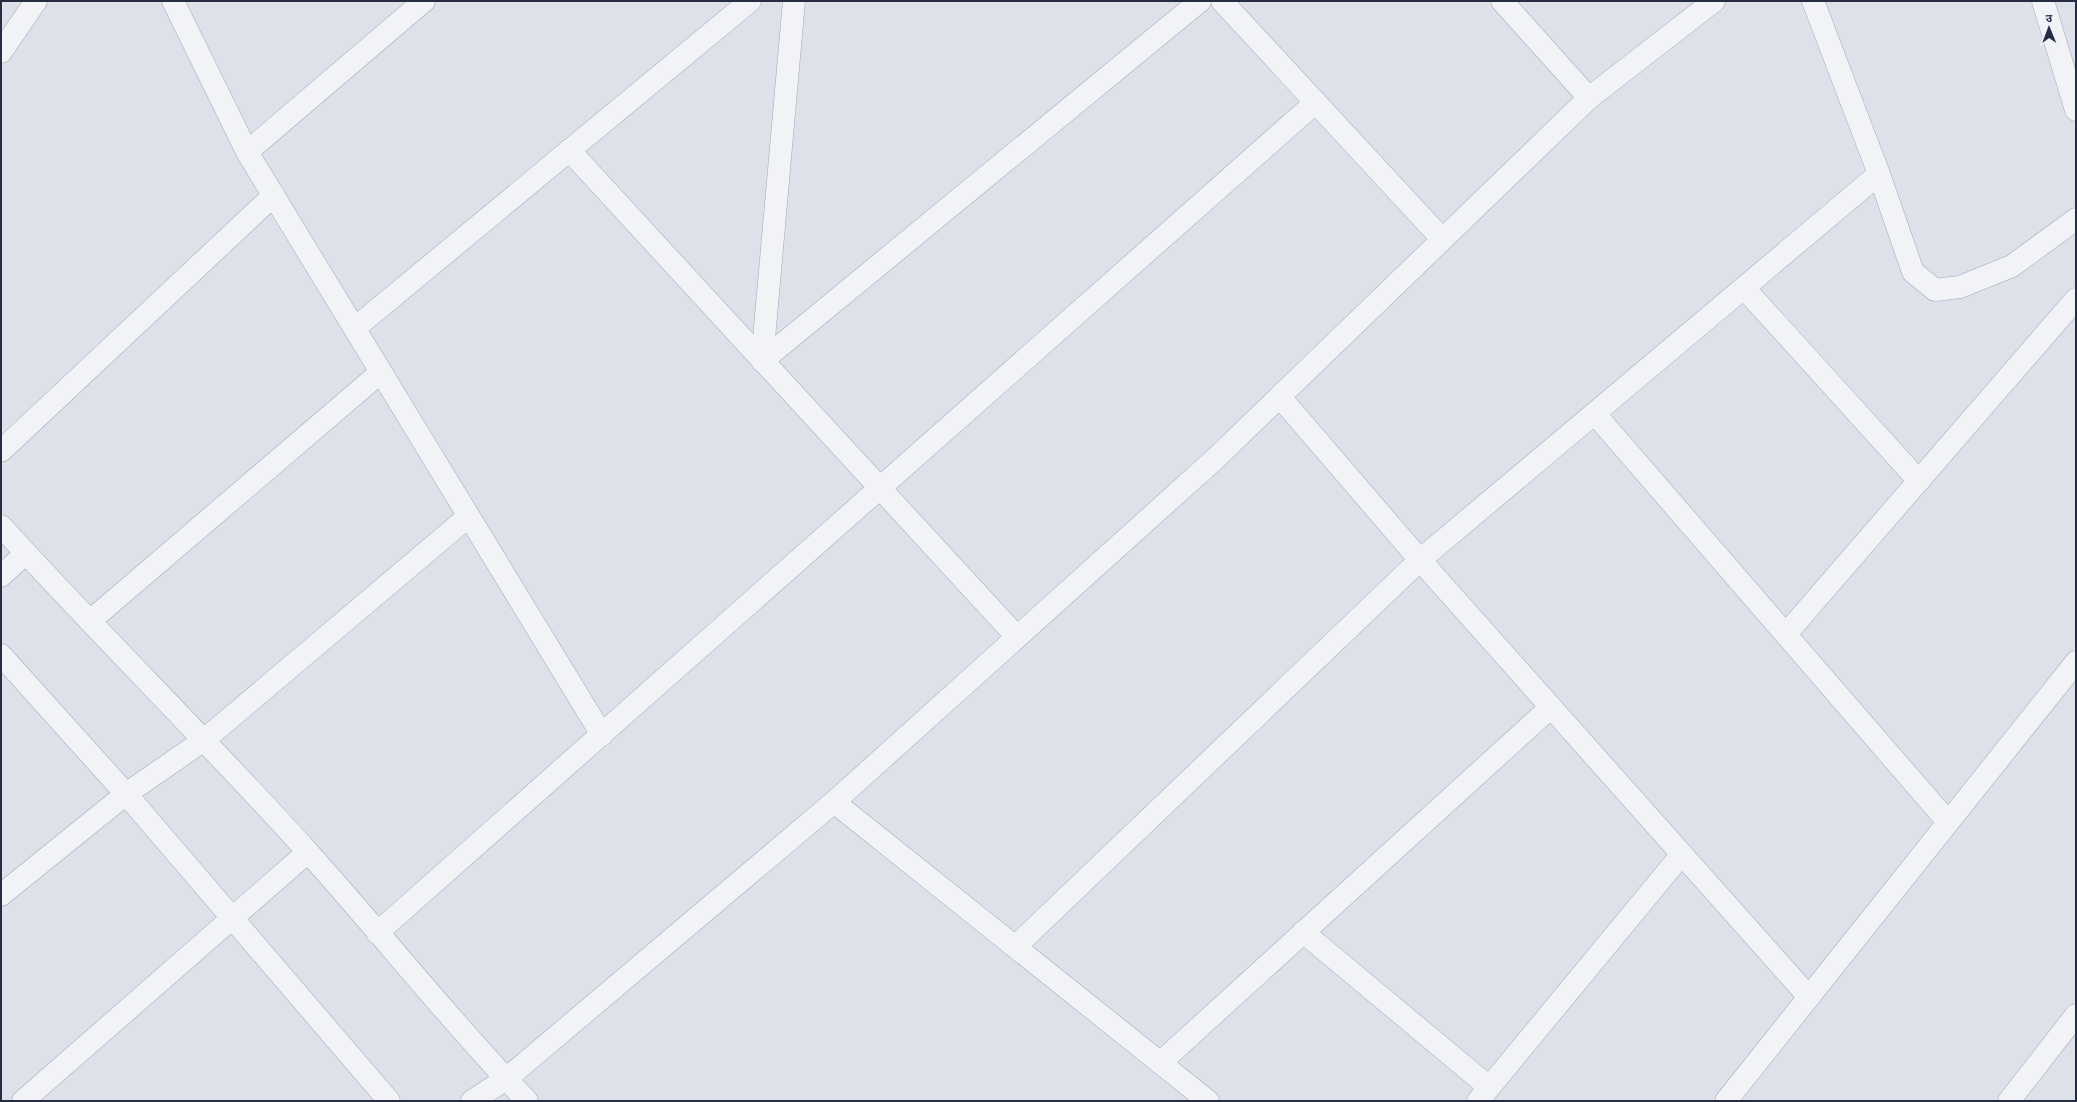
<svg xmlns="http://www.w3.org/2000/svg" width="2077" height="1102" font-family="Raleway,'Noto Sans Devanagari',sans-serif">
<rect width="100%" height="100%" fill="#dee1e9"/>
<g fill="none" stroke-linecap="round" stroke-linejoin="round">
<defs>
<path id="minor" d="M173,1l74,151 355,583
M1222,1l220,238
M1502,1l87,97
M1813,1l66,173 34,98 22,18 25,-3 52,-21 64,-47
M2043,1l33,109
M1,52l35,-51
M569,150l448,487
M247,152l177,-151
M1744,288l175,193
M355,328l395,-327
M762,361l438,-360
M762,361l32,-360
M1280,397l140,163 389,437
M1595,414l353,408
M1,451l273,-256
M1,526c100,110 206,214 306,325 74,82 143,170 220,250
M1,576l25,-23
M90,621l291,-249
M1786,634l290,-335
M1,655l125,139 263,307
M834,802l374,299
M1,895l125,-101 78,-54 265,-224
M1303,932l186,155
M377,933l939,-831
M1015,947l405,-387 459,-386
M1160,1063l391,-356
M23,1101l285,-249
M472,1101l34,-22 328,-277 381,-343 374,-361 125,-97
M1478,1101l204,-247
M1726,1101l350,-439
M2009,1101l67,-86"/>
</defs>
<!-- minor casing -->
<use href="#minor" stroke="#a3a7b4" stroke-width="23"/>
<!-- minor -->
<use href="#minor" stroke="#f2f3f7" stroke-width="22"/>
</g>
<!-- border -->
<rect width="2077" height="1102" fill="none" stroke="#262c42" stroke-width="4"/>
<!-- north arrow -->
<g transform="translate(2049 28) rotate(359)" stroke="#eef0f7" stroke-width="3" paint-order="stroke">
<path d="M0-3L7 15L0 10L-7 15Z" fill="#262c42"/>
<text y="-6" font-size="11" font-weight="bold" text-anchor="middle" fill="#262c42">उ</text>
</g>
</svg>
